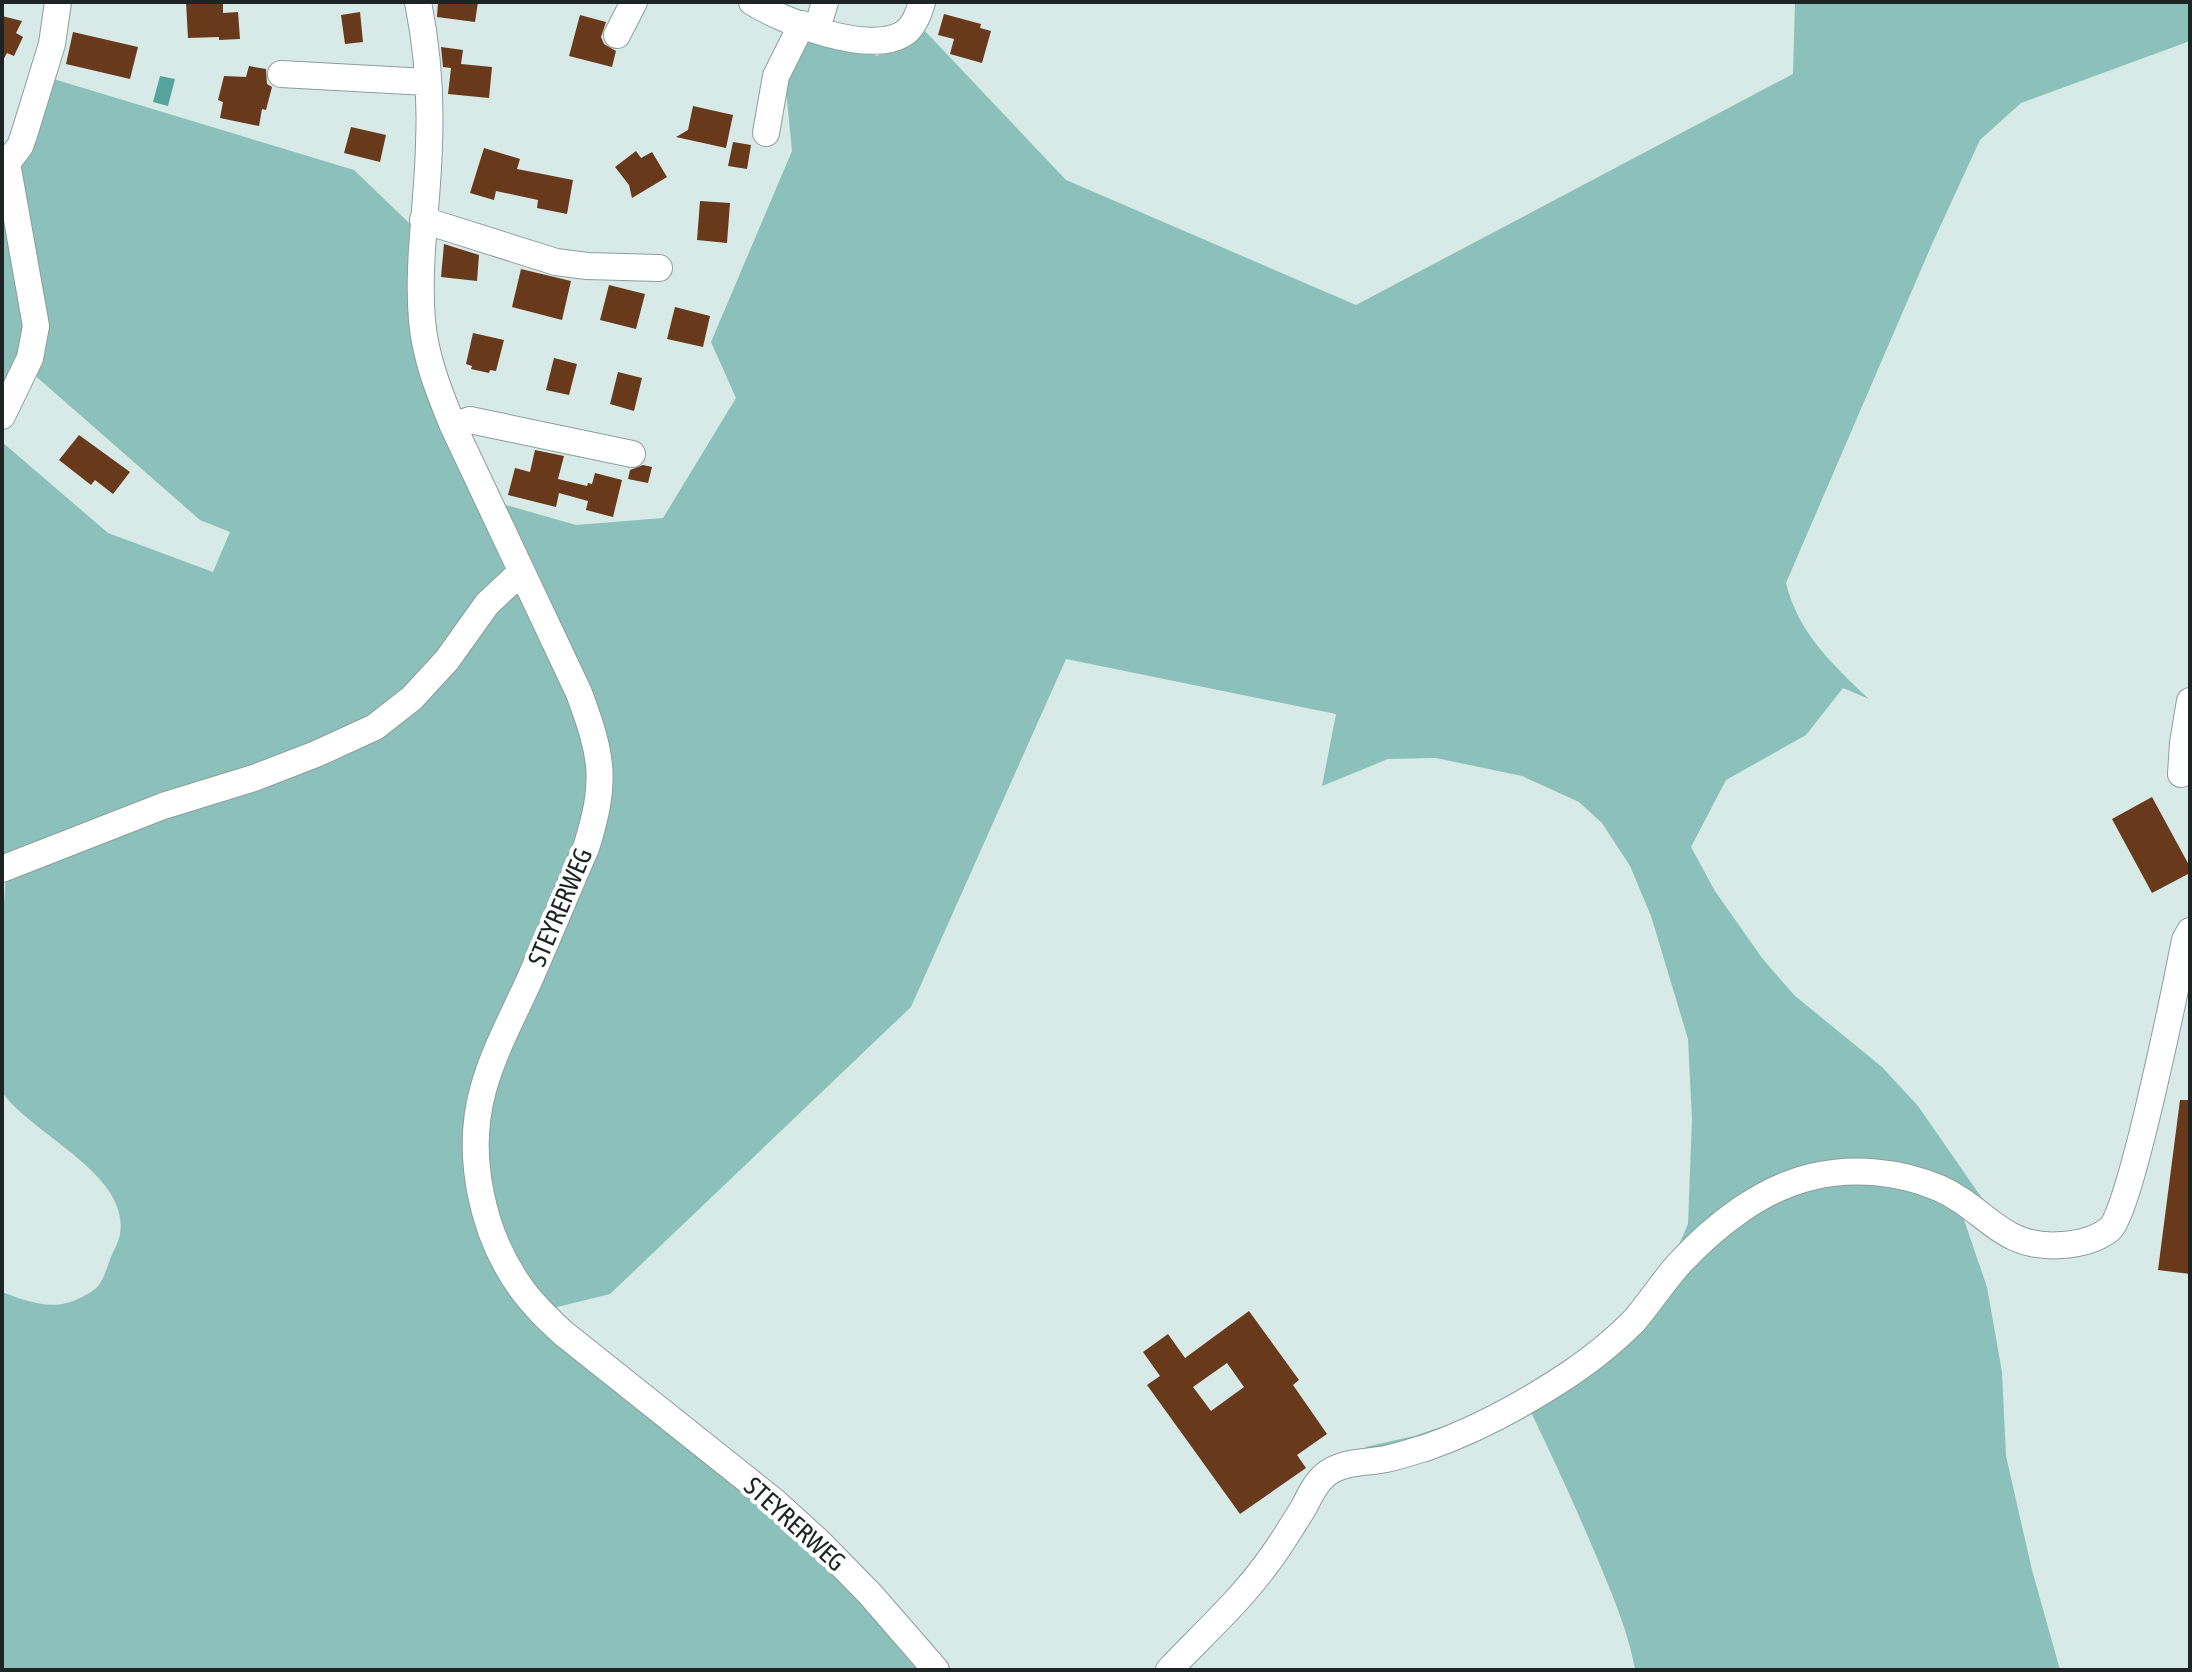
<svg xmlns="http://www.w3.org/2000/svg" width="2192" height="1672" font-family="'Asap Condensed',sans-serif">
<rect width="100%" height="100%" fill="#d7eae7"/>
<!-- green -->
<path fill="#8cc0ba" d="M1795,2h395v39l-169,62 -41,37 -48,104 -146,339c12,50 47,82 83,116l-26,-11 -37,47 -80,45 -35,67 24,44 47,67 32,37 88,72 36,39 68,98 18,20 73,27 -107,-36 -6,5 23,67 15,85 4,84 26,114 28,100h-425c-6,-36 -21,-71 -35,-105 -22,-53 -46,-105 -71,-157l-151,57 -13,-18 49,-11 51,-17 129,-70 76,-84 18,-41 4,-105 -4,-80 -37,-123 -21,-50 -28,-43 -23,-21 -57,-26 -86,-18 -48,1 -66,27 14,-72 -270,-55 -155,348 -301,287 -69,17 312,251 96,108h-947v-378c35,13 59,22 93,-3 8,-6 12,-22 16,-32 3,-7 8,-16 9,-23 10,-60 -88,-99 -118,-142v-158l4,-60 -4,1v-433l106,91 105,39 17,-40 -30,-12 -169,-148 -29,57v-272l35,-83 317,96 77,74v74l20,84 48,101 77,22 87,-7 73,-120 -25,-56 81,-191 -7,-72 29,-47 63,24 48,-25 141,149 290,125 437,-231z"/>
<!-- water -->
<path fill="#55a49d" d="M160,76l15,3 -7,27 -15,-4z"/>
<!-- building -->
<path fill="#68391b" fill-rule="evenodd" d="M186,2h37v11l15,-1 2,27 -21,1v-3l-31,1z
M438,2h40l-3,20 -38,-5z
M360,12l3,30 -18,2 -4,-29z
M944,14l37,10 -1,4 11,3 -9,32 -32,-9 4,-15 -16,-4z
M580,15l26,7 -5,15 3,7 12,7 -4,16 -43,-11z
M2,16l20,5 -6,12 7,4 -9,19 -7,-3 -5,9z
M73,32l65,15 -8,32 -64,-15z
M441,47l22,3 -2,14 31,3 -3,31 -41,-4 3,-26 -8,-1z
M249,66l17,3 1,15 5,3 -6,23 -4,-1 -3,17 -39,-8 3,-16 -5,-2 6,-24 22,1z
M693,106l40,9 -7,33 -50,-11 12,-7z
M351,127l35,8 -6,27 -36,-9z
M733,142l18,3 -4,24 -19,-3z
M484,148l36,11 -3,10 56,11 -6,34 -30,-6 1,-8 -42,-9 -2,9 -24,-7z
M636,151l5,7 11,-6 15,25 -35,21 -3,-13 -14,-18z
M700,201l30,2 -3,40 -30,-3z
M444,244l35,11 -2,26 -36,-4z
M521,269l50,12 -9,39 -50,-13z
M609,285l36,9 -9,35 -36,-9z
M675,307l35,9 -7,31 -36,-8z
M473,333l31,7 -8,31 -6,-1 -1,3 -18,-4 1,-3 -6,-2z
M554,358l23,6 -8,31 -23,-5z
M618,372l24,6 -8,33 -24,-7z
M79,435l51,37 -17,22 -18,-14 -4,5 -32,-25z
M535,450l29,6 -6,23 29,7 1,-3 4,1 3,-11 27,7 -9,37 -27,-7 2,-9 -29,-8 -3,14 -48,-12 7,-27 15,4z
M643,465l9,2 -4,16 -20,-4 2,-9z
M2152,797l38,70v6l-38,20 -40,-74z
M2180,1100h10v174l-32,-4z
M1249,1311l50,69 -6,5 34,49 -30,21 9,13 -66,46 -93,-129 13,-9 -17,-24 25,-18 17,24zM1227,1363l17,24 -33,24 -18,-24z"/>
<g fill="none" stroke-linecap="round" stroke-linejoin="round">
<defs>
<path id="minor" d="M418,2c9,45 13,95 11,141 -1,59 -12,118 -7,177 3,37 17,72 31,106l126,267c24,65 28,88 7,155 -20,45 -38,90 -58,135 -16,35 -35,70 -45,107 -18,65 -1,144 38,198 12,17 27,31 42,45l212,169 44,40 51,52 66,76
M752,2c32,20 116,53 151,32 10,-6 16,-21 19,-32
M817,29l8,-27
M617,35l17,-33
M281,74l146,8
M766,133l10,-57 26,-52
M7,163l13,-17 4,-11 28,-91 6,-42
M423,220l133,42 31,4 72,2
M2,416l28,-58 6,-32 -29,-163
M453,426l17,-6 162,34
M2181,774l2,-31 7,-42
M2,869l161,-63 91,-28 62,-24 59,-27 37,-29 35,-38 40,-56 33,-31
M1169,1670c33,-35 71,-69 99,-108 13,-17 24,-36 36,-55 5,-10 11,-23 20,-31 16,-15 42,-13 62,-17 14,-3 29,-8 42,-12 51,-18 98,-44 143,-74 22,-15 43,-32 62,-51 16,-18 29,-39 45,-57 35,-38 82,-76 133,-88 42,-10 88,-6 128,11 48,21 62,62 123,57 17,-1 34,-5 48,-16 20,-16 67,-248 75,-289l5,-9"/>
</defs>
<!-- minor casing -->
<use href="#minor" stroke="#8c9e9b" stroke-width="28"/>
<!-- minor -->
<use href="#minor" stroke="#fff" stroke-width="26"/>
</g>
<g text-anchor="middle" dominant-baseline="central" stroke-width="8" stroke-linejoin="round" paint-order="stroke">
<!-- street labels -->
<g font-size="26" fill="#1d2423" stroke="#fff">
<text transform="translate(560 907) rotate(-67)">STEYRERWEG</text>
<text transform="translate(795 1524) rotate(42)">STEYRERWEG</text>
</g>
</g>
<!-- border -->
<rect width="2192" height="1672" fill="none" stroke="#1d2423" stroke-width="8"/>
</svg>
